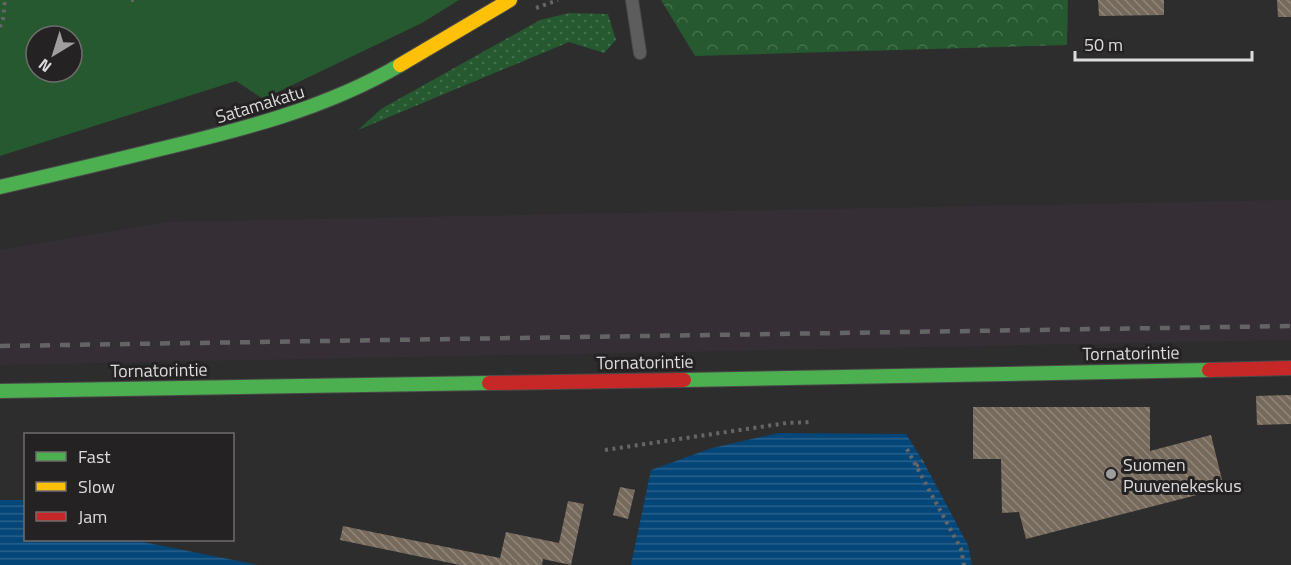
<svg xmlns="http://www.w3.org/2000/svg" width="1291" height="565" font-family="'Titillium Web',sans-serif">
<defs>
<pattern id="grass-dots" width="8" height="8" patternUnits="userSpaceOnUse" patternTransform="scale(1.5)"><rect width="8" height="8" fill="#265930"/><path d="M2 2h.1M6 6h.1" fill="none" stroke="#45704e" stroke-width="1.8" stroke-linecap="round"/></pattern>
<pattern id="forest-crowns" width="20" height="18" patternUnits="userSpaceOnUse" patternTransform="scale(1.5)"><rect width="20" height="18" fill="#265930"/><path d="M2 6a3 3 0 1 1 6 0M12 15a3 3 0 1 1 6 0" fill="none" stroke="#45704e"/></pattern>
<pattern id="water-rules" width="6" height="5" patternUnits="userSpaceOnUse" patternTransform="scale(1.5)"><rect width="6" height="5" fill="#054678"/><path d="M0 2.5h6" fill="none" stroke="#29608b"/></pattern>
<pattern id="building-back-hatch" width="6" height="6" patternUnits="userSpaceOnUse" patternTransform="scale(1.5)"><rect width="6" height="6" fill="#766a5d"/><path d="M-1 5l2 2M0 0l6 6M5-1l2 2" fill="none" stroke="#8f867b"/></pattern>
</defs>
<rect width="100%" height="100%" fill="#2d2d2d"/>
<!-- built -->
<path fill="#352f35" d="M1291,200v140l-1291,25v-115l169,-28z"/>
<!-- grass -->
<path fill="url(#grass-dots)" d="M569,13l39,1 8,26 -12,13 -35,-11 -211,88 23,-21 159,-89z"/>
<!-- forest -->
<path fill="url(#forest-crowns)" d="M661,0h407l-1,45 -372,11z"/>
<!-- green -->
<path fill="#265930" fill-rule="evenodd" d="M0,0h459l-37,23 -159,76 -27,-18 -236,75zM36,36h36v36h-36z"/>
<!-- water -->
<path fill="url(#water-rules)" d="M779,433l127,1 17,27 45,84 4,20h-341l20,-95 61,-22z
M0,500h25l1,40h107l125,25h-258z"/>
<!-- building -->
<path fill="url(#building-back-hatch)" d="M1098,0h66v15l-65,1z
M1277,0h14v17h-13z
M1291,395v29l-34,1 -1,-29z
M973,407h177v44l61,-16 13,53 -198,51 -7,-27 -17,1 -1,-54h-28z
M620,487l15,3 -7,29 -15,-4z
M568,501l16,3 -13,61 -28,-6 -1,6h-82l-120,-25 3,-14 157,32 6,-26 53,11z"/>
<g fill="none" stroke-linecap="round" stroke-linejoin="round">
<defs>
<path id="lane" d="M632,0l8,53"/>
<path id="fast" d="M0,187c52,-12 104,-24 156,-37 84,-20 169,-41 244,-85
M684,380l525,-10
M0,391l489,-8"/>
<path id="slow" d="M400,65l110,-65"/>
<path id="jam" d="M1209,370l82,-2
M489,383l195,-3"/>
</defs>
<!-- lane casing -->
<use href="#lane" stroke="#4a494a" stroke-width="14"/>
<!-- fast casing -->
<use href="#fast" stroke="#4a494a" stroke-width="16"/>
<!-- slow casing -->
<use href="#slow" stroke="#4a494a" stroke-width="16"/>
<!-- jam casing -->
<use href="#jam" stroke="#4a494a" stroke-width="16"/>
<!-- path -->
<path stroke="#666" stroke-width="4" stroke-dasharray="3 4.5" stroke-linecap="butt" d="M131,0h3
M536,8l22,-8
M0,27l3,-8 2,-19
M907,449l54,100 3,16
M605,450l182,-27 26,-1
M916,466l7,-5"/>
<!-- lane -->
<use href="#lane" stroke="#5e5d5e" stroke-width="12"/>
<!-- fast -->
<use href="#fast" stroke="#4caf50" stroke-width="14"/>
<!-- slow -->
<use href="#slow" stroke="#ffc107" stroke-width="14"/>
<!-- jam -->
<use href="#jam" stroke="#c62828" stroke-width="14"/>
<!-- rail -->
<path stroke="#656465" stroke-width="4.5" stroke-dasharray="10 10" stroke-linecap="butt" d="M0,346l1291,-20"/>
</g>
<!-- markers -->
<circle fill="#9f9e9f" stroke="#252224" stroke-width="2" cx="1111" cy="474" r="6"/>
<g text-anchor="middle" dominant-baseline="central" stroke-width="6" stroke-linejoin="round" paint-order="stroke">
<!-- street labels -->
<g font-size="18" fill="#dddbdd" stroke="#252224">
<text transform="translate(260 104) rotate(-17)">Satamakatu</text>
<text transform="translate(1131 353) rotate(-1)">Tornatorintie</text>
<text transform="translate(645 362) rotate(-1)">Tornatorintie</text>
<text transform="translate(159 370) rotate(-1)">Tornatorintie</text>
</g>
<!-- poi labels -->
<g font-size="18" fill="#dddbdd" stroke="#252224" text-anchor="start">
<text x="1123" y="464">Suomen<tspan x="1123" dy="21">Puuvenekeskus</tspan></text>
</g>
</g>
<!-- legend -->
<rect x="24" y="433" width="210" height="108" fill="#252224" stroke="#6f6c6e" stroke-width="1.5"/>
<rect x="36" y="452" width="30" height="9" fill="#4caf50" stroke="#6f6c6e" stroke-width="1.5"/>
<text x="78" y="463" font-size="18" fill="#dddbdd">Fast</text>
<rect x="36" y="482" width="30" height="9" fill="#ffc107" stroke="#6f6c6e" stroke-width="1.5"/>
<text x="78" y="493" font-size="18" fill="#dddbdd">Slow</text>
<rect x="36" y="512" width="30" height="9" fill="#c62828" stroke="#6f6c6e" stroke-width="1.5"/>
<text x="78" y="523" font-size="18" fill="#dddbdd">Jam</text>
<!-- north arrow -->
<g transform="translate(54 54) rotate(218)"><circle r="28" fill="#252224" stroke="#6f6c6e" stroke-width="1.5"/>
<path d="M0-4.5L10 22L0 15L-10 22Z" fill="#9f9e9f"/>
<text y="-9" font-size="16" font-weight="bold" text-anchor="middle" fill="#dddbdd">N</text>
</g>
<!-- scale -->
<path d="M1075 51v9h177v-9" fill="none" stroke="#dddbdd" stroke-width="3"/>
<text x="1084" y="51" font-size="18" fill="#dddbdd" stroke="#252224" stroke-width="4.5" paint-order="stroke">50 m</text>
</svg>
